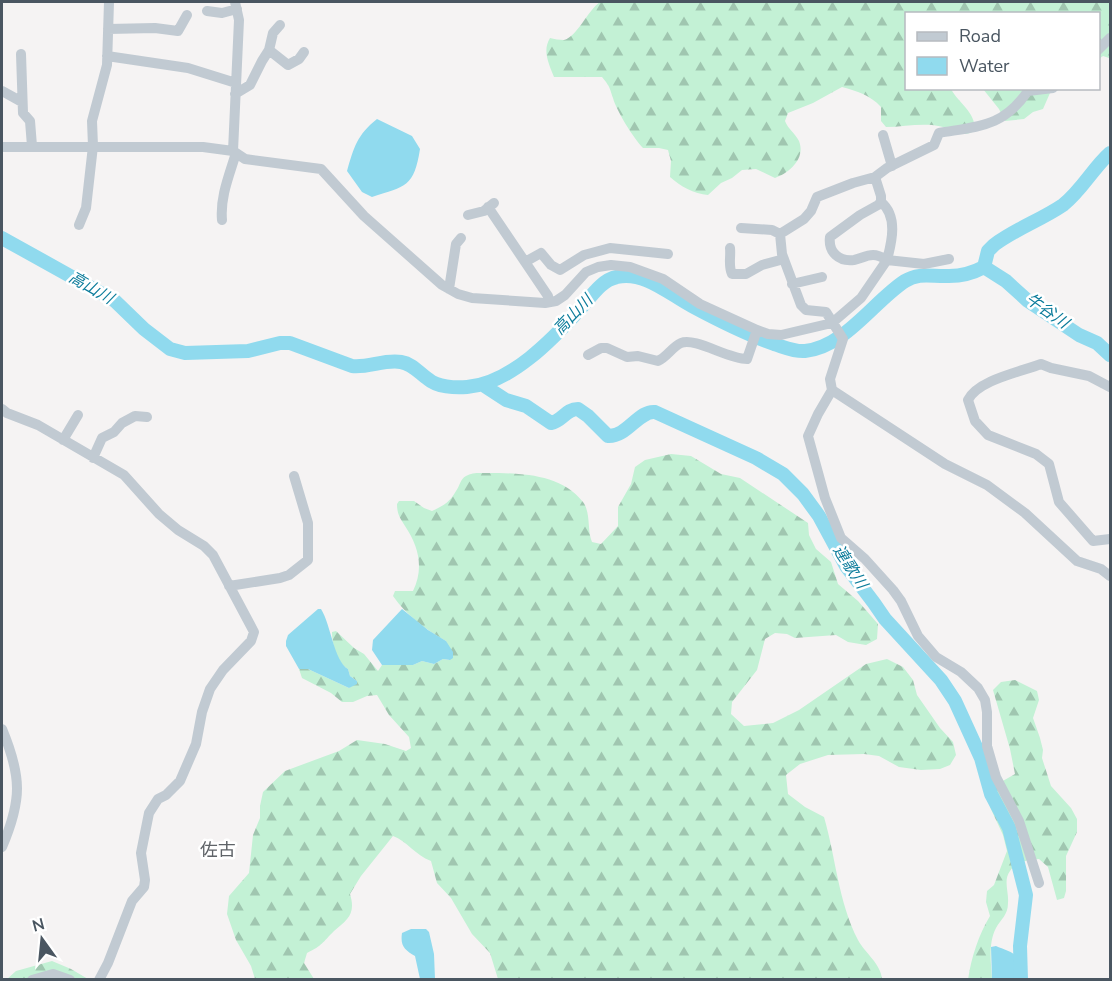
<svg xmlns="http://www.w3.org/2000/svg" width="1112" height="981" font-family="'Nunito Sans','Noto Sans JP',sans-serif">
<defs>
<pattern id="forest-firs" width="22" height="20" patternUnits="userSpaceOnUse" patternTransform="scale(1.5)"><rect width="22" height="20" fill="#c3f1d5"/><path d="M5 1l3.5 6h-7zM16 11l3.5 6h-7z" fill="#a0c6b0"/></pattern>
</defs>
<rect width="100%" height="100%" fill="#f5f3f3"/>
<!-- forest -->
<path fill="url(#forest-firs)" d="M600,2h510v61l-1,-5 -6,-2 -4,3 -1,-45h-192v74l45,1c8,15 24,22 24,41 -11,9 -21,0 -32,-3 -18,-5 -38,0 -57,0l-5,-6v-14c-11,-12 -24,-16 -39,-20l-29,16 -25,10 -3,8c3,8 10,12 14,20 7,18 -10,32 -24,37l-19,-9 -14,1 -10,8 -11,5 -13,12c-14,-1 -28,-9 -38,-18l1,-16 -3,-11 -9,-2h-16c-9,-9 -27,-38 -30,-50 -4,-12 -3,-11 -11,-21h-48c-5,-13 -12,-26 -4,-39 4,1 10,2 14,2 13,-3 24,-30 36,-38z
M983,89h79l-12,4 -7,16 -10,3 -9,7 -19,2 -6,-12z
M671,454l20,2 30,18 19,4 68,45 1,12 7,14 15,13 7,22 20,17 20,23 -1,15 -11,6 -18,-3 -12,-7 -41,3 -8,-4 -12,-1 -10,6 -8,31 -25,32 -1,12 13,12 29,-3 26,-13 67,-46 21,-5 16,8 10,13 4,15 23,33 13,14 3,13 -6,10 -10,4 -19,1 -22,-3 -20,-11 -15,-2 -36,1 -28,9 -14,11 2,19 17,13 19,10c12,41 14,84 34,123 7,13 23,24 24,39h-384l-8,-26 -18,-19 -21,-36 -14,-15 -6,-22c-16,-6 -24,-20 -38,-25l-32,40 -11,18c6,20 -2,25 -16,37 -12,12 -11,14 -27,22l-3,10 10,16h-59l-4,-13 -15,-26 -9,-26 2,-18 20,-23 4,-38 7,-17v-12l3,-14 22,-21 54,-20 18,-11 28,4 21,7 5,-3 -2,-11 -20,-22 -12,-20 -10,1 -14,6h-11l-11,-9 -29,-15 -3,-9h9l41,19 8,-7 -7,-5 -2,-7c-11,-6 -16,-25 -16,-37l4,-1 18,17 10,6 14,17 4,-6h31l9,-4 12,3 9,-5 6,1 -3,-19c-21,-12 -39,-25 -53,-45l2,-5h18c11,-23 6,-44 -8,-65 -5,-8 -8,-12 -8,-22l2,-3h15l10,7 8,3c11,-5 18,-9 24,-20 4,-5 4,-12 10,-15 6,-4 15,-3 22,-3 33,0 73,1 95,29 8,11 4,28 9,40l9,2 17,-18v-19l13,-23 4,-17 10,-7z
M1015,680l22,11 2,9 -6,18 7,20 3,12 -1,8 9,28 20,22 6,11v13l-11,24v35l-2,7 -7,2 -9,-33 -9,-8c-10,1 -23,2 -29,12 -7,9 -1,21 -2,32 0,12 -7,16 -12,25 -8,15 -5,35 -4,51l-24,1c3,-22 11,-46 22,-64l-4,-14 1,-11 7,-6 13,-34 -4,-16 -13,-28 -2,-14 6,-7 21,-12 -5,-25 -17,-59 8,-8z
M52,961l19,8 17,10 -82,1 10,-9z"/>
<!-- water -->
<path fill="#90daee" d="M377,119l35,17 8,13c-6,38 -14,37 -48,48l-10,-5 -15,-21c7,-24 10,-36 30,-52z
M318,609h3c10,16 13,52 27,60l2,7 7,5v3l-8,4 -41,-19h-9l-13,-23v-5l2,-6z
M402,609l26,21 18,11 7,11v6l-3,2 -7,-1 -9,5 -12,-3 -9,4h-31l-10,-15 1,-10z
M411,929h15l3,3 5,22 1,25h-15l-5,-23c-10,-6 -15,-10 -13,-23z
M996,946c9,4 23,7 25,18 2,6 2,10 6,15h-35l-1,-32z"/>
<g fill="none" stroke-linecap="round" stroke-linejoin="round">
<!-- river -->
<path stroke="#90daee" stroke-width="14" d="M2,238l113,63 29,28 26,20 15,4 63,-2 32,-8h10l62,23c16,2 33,-7 49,-4 12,2 18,11 27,17 9,8 27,9 39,8 43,-3 86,-48 113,-78 11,-12 21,-29 37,-32 28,-6 52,17 75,29 26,14 54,28 82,38 10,3 21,8 31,7 40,-4 69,-50 100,-70 14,-9 28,-4 44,-5 12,0 24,-3 35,-9l4,-16 6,-6c21,-16 47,-25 69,-40 19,-15 30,-37 47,-52
M984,267l22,14 22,20 51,34 18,8 13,12
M483,385l23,15 20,6 25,17c11,-2 15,-14 27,-14l10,7 20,20c19,1 31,-26 47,-24l101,46 27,16 20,20 16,22 27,50 28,37 11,16 56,61 14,21 26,57 10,36 18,34 17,67 -6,51 1,34"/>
<!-- minor -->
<path stroke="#c1cad2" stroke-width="10" d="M207,11l15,2 15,-4
M108,29l47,-1 23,3 9,-16
M269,50l19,15 11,-6 5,-7
M1098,50l12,-12
M21,54l2,59 7,8 2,25
M107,56l81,12 48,15
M2,91l20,11
M235,94l15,-9 12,-24 7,-11 4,-17 7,-8
M883,135l9,31
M2,147h201l30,4 12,8 76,10 43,47 78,69 16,9 14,4 73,5 11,-2 9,-6 21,-23 12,-5 13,-2 19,2 33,12 37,25 57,26 11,4 13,1 51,-12 29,-25 26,-38 37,4 25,-5
M233,151l6,-131 -4,-18
M875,177l6,19v6l-3,3 -18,10 -30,22c-2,15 9,25 24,23 6,-1 12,-5 19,-5 5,0 9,2 14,5 5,-19 11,-44 -6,-58
M488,207l60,89 1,6
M468,215l16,-4 10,-8
M222,220c-2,-23 7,-44 14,-67
M79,225l7,-17 7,-62 -1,-25 15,-56 2,-63
M741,228l31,2 8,4
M730,248c1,9 -2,18 2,26h14l16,-9 22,-6
M525,262l16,-9 10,12 9,5 24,-15 26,-7 58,6
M792,284l30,-7
M449,289l7,-45 5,-6
M588,355l13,-7h6l20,9 11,-1 20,5c9,-4 14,-14 23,-18 14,-6 47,16 66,16l10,-29
M1110,387l-21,-11 -38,-8 -10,-4c-21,8 -63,16 -73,36l7,21 13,14 48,19 13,10 10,38 34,39 17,-2
M832,390l113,74 42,21 38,28 52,48 24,8 9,7
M2,409l5,4 31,12 86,50 35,39 19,16 26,16 9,9 41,77 -3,9 -28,29 -13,19 -8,23 -6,32 -16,37 -14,14 -8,4 -9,14 -8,40 4,27 -1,7 -12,14 -24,62 -9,17
M63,440l15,-25
M93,458l9,-20 12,-6 8,-9 13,-7 12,1
M229,586l51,-8 9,-3 19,-15v-37l-14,-47
M2,729c20,48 20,71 0,118
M1039,883l-20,-62 -23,-44 -9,-31v-34l-2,-12 -7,-12 -17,-16 -25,-15 -18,-21 -17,-35 -8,-11 -28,-31 -24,-21 -16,-40 -17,-62 10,-22 14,-24 -2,-11 13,-40 -17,-27 -20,-2 -5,-5 -19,-51 -2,-20 24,-15 7,-8 6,-14 36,-14 22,-6 12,-9 47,-23 5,-12c41,-7 64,-6 89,-42l25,-3
M32,980l21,-6 17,6"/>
</g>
<g text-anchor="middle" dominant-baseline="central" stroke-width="5" stroke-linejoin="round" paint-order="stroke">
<!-- water labels -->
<g font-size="16" font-style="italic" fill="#0c7c9b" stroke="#fff">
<text transform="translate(91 288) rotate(30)">高山川</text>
<text transform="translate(1047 311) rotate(35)">牛谷川</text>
<text transform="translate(573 315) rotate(-46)">高山川</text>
<text transform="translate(850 567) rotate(57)">連歌川</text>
</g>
<!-- quarter labels -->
<g font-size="18" fill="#5f6368" stroke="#fff">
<text x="218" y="850">佐古</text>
</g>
</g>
<!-- border -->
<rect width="1112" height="981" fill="none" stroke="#4a5661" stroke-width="6"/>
<!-- legend -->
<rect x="905" y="12" width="195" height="78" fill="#ffffff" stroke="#b7bbc0" stroke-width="1.5"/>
<rect x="917" y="32" width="30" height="9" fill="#c1cad2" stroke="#b7bbc0" stroke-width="1.5"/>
<text x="959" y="42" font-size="18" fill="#4a5661">Road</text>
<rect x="917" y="57" width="30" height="18" fill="#90daee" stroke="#b7bbc0" stroke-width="1.5"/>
<text x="959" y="72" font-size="18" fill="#4a5661">Water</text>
<!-- north arrow -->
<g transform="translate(42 939) rotate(345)" stroke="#ffffff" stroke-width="4.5" paint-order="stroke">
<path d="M0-4.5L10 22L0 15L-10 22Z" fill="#4a5661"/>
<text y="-9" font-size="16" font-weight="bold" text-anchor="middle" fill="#4a5661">N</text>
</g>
</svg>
